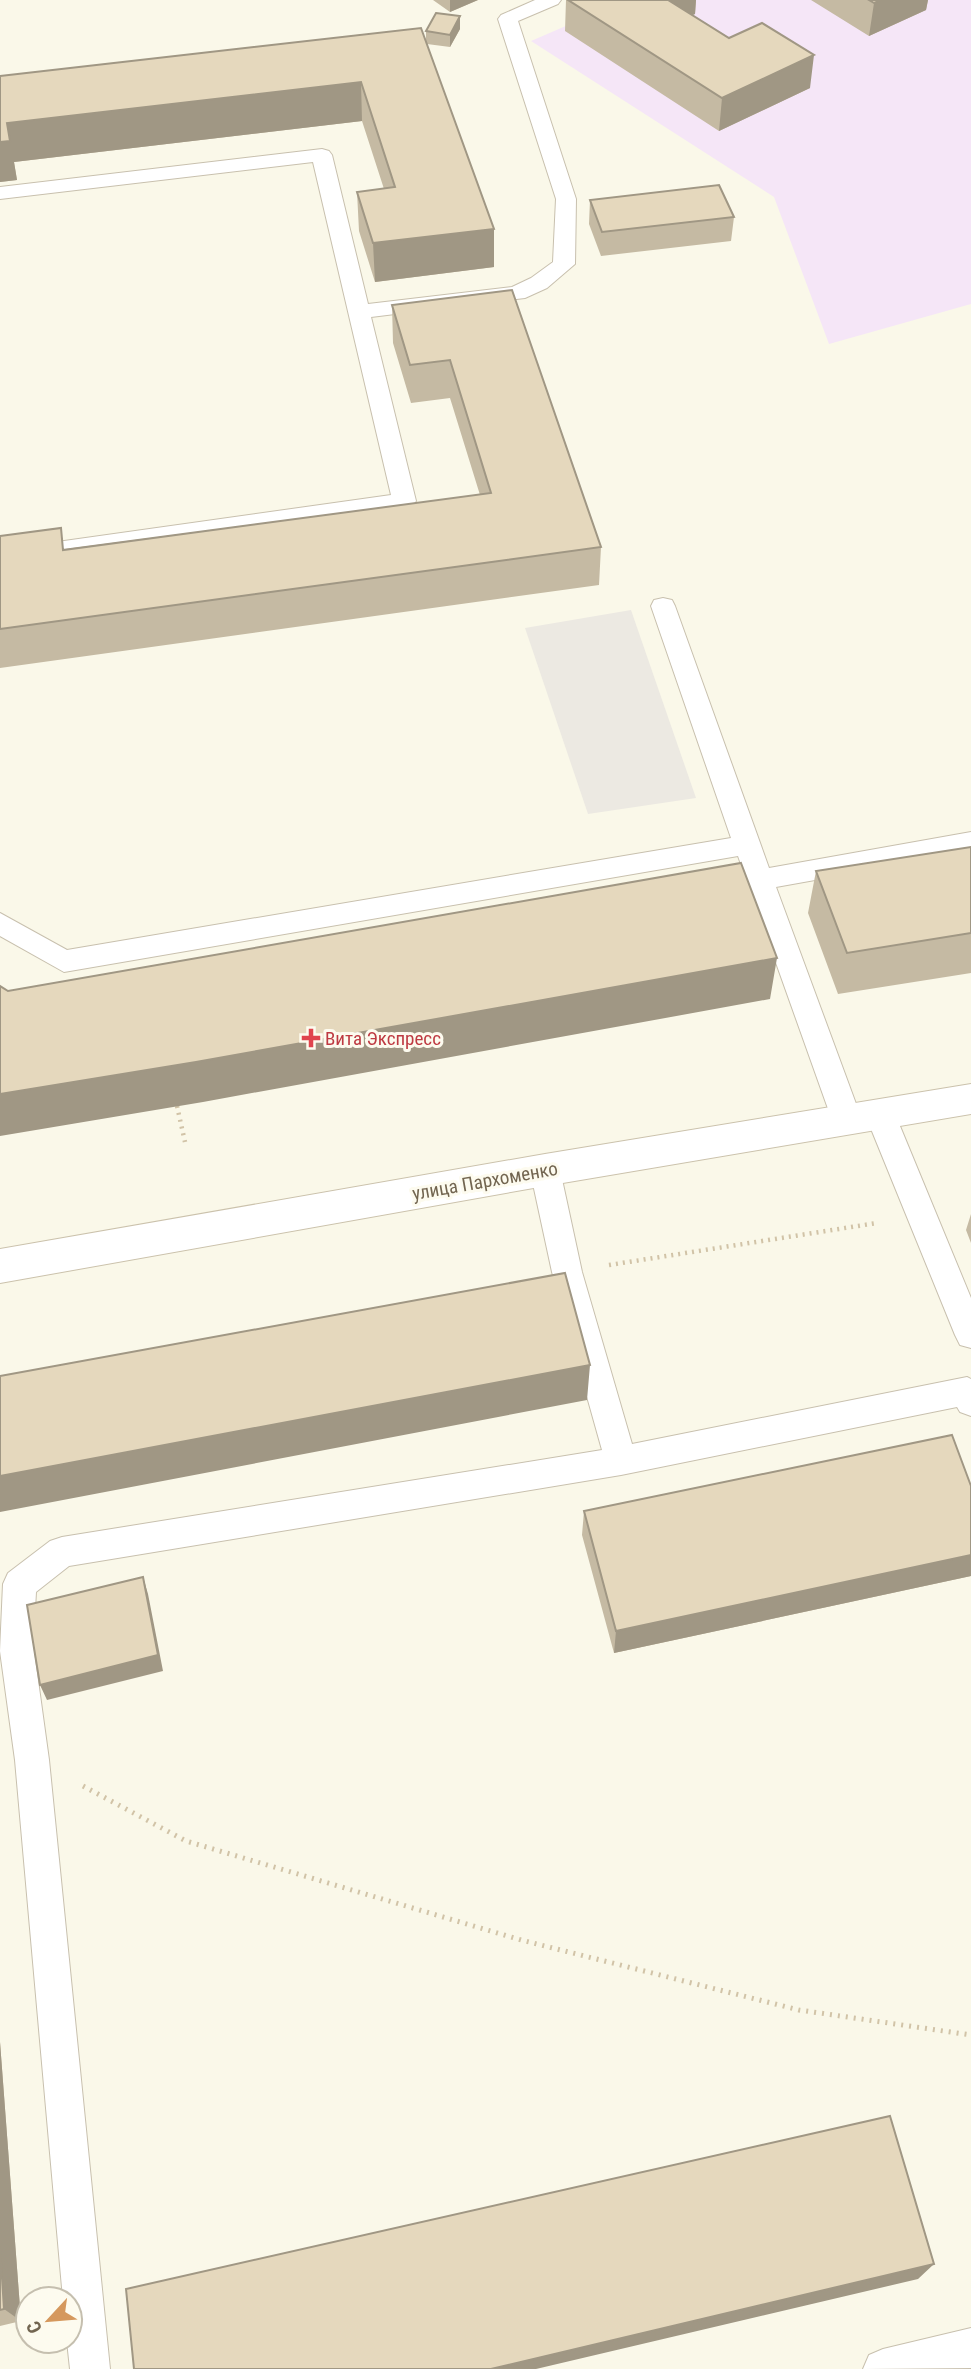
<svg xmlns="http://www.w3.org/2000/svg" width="971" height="2369" font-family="'Roboto Condensed',sans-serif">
<rect width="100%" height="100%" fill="#faf8e9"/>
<!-- industrial -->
<path fill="#ece9e2" d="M631,610l65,188 -108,16 -63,-186z"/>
<!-- education -->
<path fill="#f5e6f7" d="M626,0h345v304l-142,40 -55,-147 -243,-156z"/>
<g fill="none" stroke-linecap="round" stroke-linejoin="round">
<defs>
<path id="service" d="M535,0h26l-3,4 -40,17 58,178 -1,65 -28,24 -22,10 -154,19 45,184 -4,5 -412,60v-16l391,-55 -78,-333 -313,37v-12l322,-38 7,2 3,4 36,149 144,-17 19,-9 22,-16 3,-63 -58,-180 3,-4z
M663,598l9,2 3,6 94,262 202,-36v20l-195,35 86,233 -5,8 -10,4 -10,-4 -5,-8 -94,-264 -674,116 -64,-36v-23l67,37 664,-112 -80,-232 3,-6z
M880,1102l10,4 5,8 76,184v50l-11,-3 -5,-10 -90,-221 5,-8z
M545,1158l10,3 5,9 22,102 50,172 335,-67 4,2v37l-11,-4 -3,-5 -336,68 -552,91 -33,26 -3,52 16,116 61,609h-40l-3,-28h3v-42h-7l-48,-539 -15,-109 3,-67 5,-11 42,-32 12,-4 540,-87 -50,-178 -22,-102 5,-9z
M971,2328v40l-108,1 6,-14 14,-6z"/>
<path id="secondary" d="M971,1084v30l-426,72 -545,97v-34l545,-95z"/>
</defs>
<!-- service casing -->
<use href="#service" stroke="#c8c0ae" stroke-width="2"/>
<!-- secondary casing -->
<use href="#secondary" stroke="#cbc2ac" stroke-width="2"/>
<!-- path-far1 -->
<path stroke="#d1c3a7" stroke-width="4.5" stroke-dasharray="2 5" stroke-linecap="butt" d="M177,1106l8,36
M609,1265l268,-42"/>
<!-- path -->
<path stroke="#d1c3a7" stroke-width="5" stroke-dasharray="2 6" stroke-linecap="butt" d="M83,1786l103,55 335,99 278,70 172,25"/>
<!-- service -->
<use href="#service" fill="#fff" fill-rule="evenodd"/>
<!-- secondary -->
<use href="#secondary" fill="#fff" fill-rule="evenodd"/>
</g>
<!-- wall -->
<path fill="#c5baa3" d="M433,0h45l-28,12z
M566,0h130l-1,14 -3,1 118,73 -91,43 -154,-100z
M811,0h117l-2,10 -57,26z
M460,29l-10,18 -23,-3 67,185v38l-119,15 -16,-51 -2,-39 27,-3 -22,-68 -348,41 3,18 -17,2v-106l426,-33v-12z
M590,200l144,17 -3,24 -130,15 -12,-32z
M512,290l89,257 -2,38 -599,83v-132l65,13 415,-54 -30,-97 -39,5 -18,-60 -1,-38z
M971,847v126l-133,21 -30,-81 8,-42z
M971,1214v29l-5,-13z
M971,1486v90l-357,77 -32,-118 2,-24z
M0,2042l21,279 -21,5z"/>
<!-- shaded-wall -->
<path fill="#a09784" d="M450,0h28l-28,12z
M663,0h33l-1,14 -34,15z
M881,0h47l-2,10 -57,26 5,-33z
M460,16v13l-10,18v-12z
M814,55l-4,33 -91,43 3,-33z
M361,82l1,39 -348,41 3,18 -17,2v-40l7,-19z
M494,229v38l-119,15 -2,-39z
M777,958l-7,41 -567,103 -203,34v-42z
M590,1365l-3,35 -587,112v-36z
M971,1555v21l-357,77 2,-22z
M143,1577l5,17 15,77 -116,29 -7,-15z
M0,2042l21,279 -17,-12 -4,-62z
M934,2264l-16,15 -382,90h-45z"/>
<!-- building -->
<path fill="#e5d8bd" stroke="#a09784" stroke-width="2" d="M568,0h100l61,38 33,-15 52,32 -92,43z
M869,0h12l-7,3z
M436,13l24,3 -10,19 -24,-4z
M421,28l73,201 -121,14 -16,-51 38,-5 -34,-105 -354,41 3,18 -10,1v-66z
M719,185l15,32 -132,15 -12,-32z
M512,290l89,257 -601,82v-93l61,-8 2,22 428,-57 -41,-133 -40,5 -18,-60z
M971,847v86l-124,20 -31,-82z
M741,863l36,95 -581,104 -196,32v-108l8,5z
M565,1273l25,92 -590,111v-100z
M952,1435l19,51v69l-355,76 -32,-120z
M143,1577l15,78 -118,30 -13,-80z
M890,2116l44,148 -443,105h-357l-8,-80z
M0,2247l4,62 -4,1z"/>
<!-- markers -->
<path fill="#e0444e" stroke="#fdfbef" stroke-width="2.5" d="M307.5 1027.5h7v7h7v7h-7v7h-7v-7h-7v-7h7z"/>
<g text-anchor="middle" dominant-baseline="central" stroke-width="6" stroke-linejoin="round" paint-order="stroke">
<!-- health labels -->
<g font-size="19" fill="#be3a42" stroke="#fdfbef" text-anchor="start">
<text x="325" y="1038">Вита Экспресс</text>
</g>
<!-- street labels -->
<g font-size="19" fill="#726550" stroke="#fdfbef">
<text transform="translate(485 1181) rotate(-10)">улица Пархоменко</text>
</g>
</g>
<!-- north arrow -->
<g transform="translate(49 2320) rotate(244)"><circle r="33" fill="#fdfbef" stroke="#c5bfaf" stroke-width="2"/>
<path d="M0-5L12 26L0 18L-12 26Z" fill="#d5985d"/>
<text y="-10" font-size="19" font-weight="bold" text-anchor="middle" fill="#726550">С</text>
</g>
</svg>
